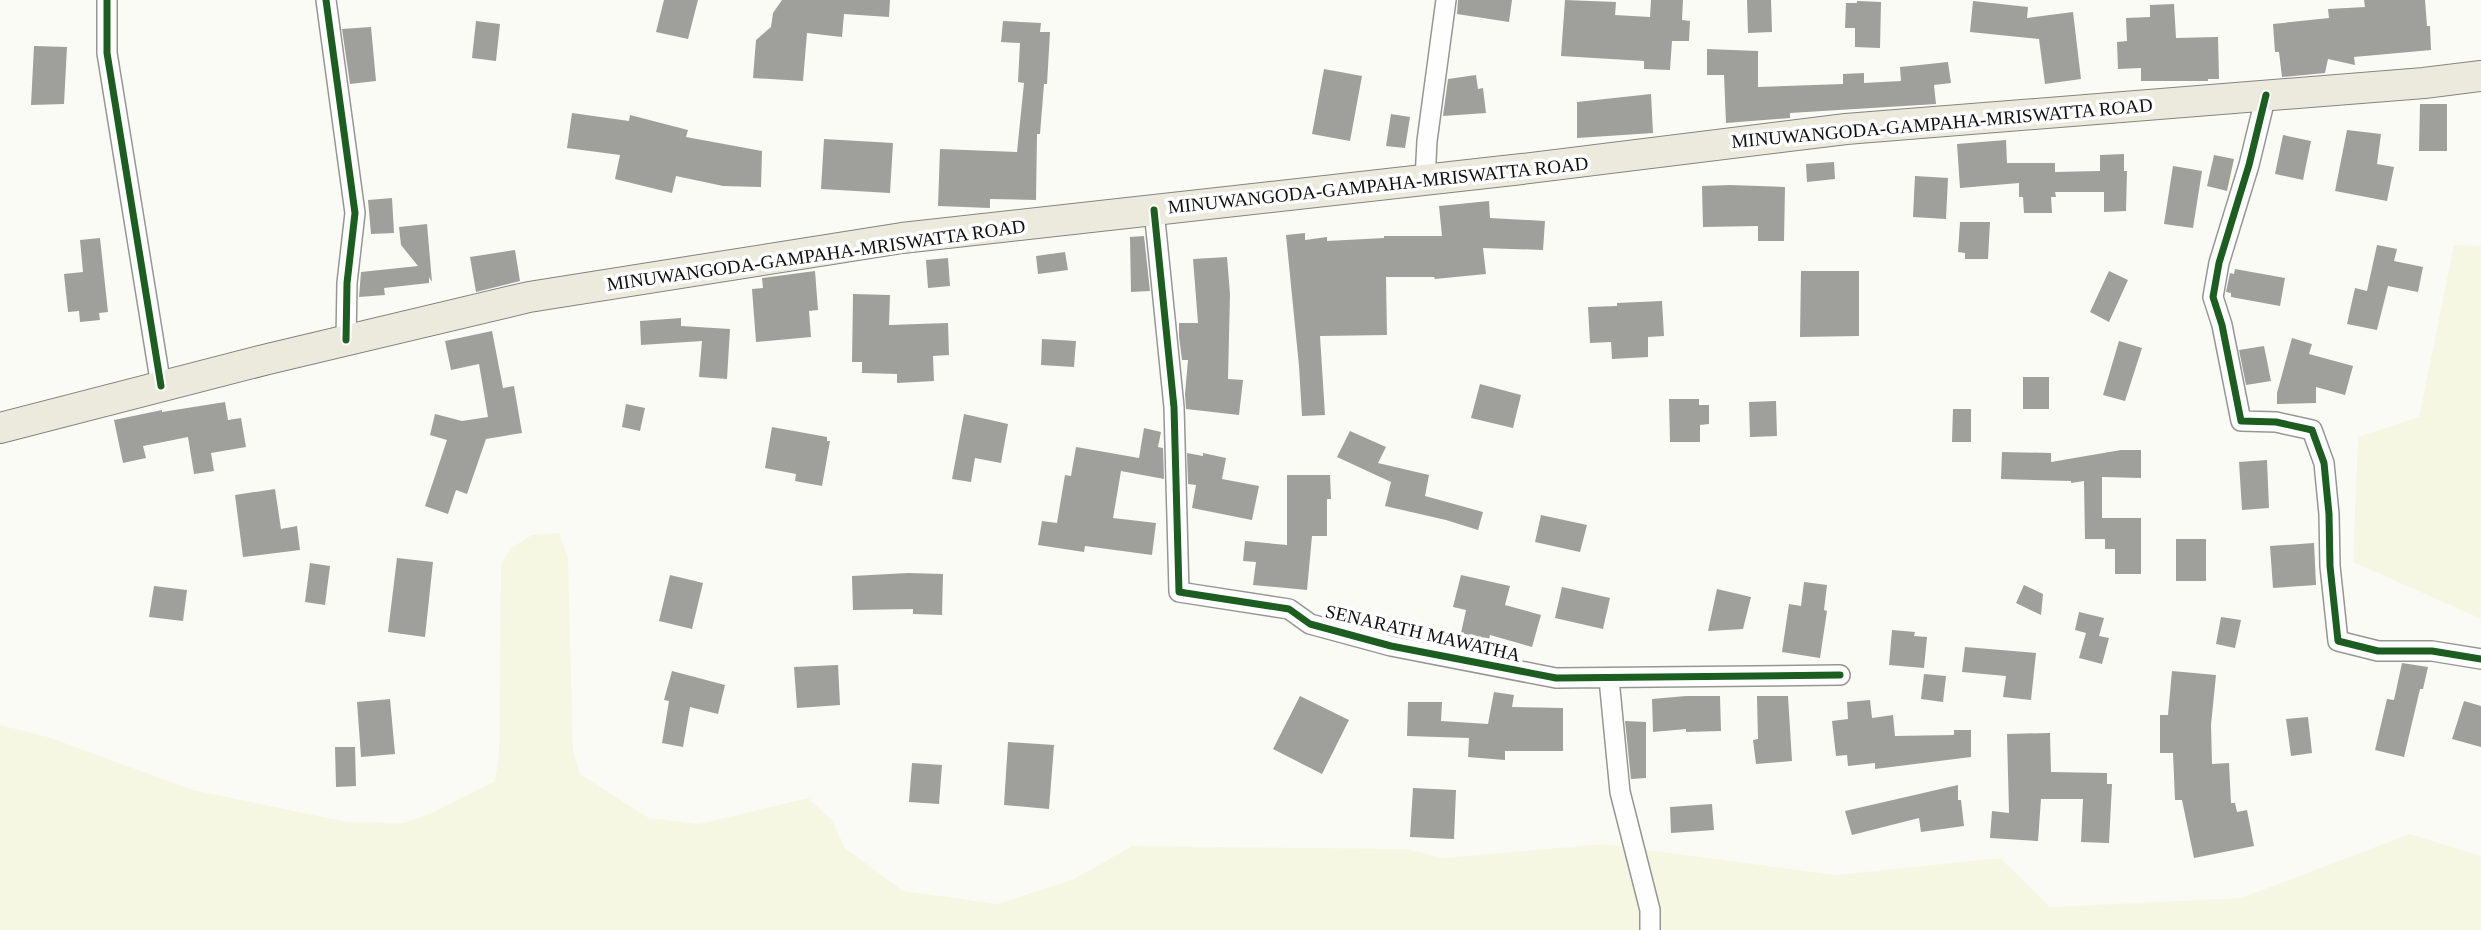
<svg xmlns="http://www.w3.org/2000/svg" width="2481" height="930" font-family="Georgia,serif">
<rect width="100%" height="100%" fill="#fbfbf6"/>
<!-- farmland -->
<path fill="#f6f7e3" d="M2454,245l27,1v373l-128,-57 5,-125 61,-20z
M559,533l9,24 5,194 7,23 69,44 50,6 109,-26 24,22 13,28 58,43 95,13 76,-25 58,-33 275,3 36,9 160,-14 233,31 164,-17 50,49 191,-9 169,-64 71,22v74h-2481v-205l48,12 145,53 154,32 57,1 25,-9 66,-33 4,-27 2,-191 10,-15 21,-13z"/>
<!-- building -->
<path fill="#9f9f9b" d="M664,0h34l-10,39 -32,-7z
M782,0h108l-1,17 -45,-3 -2,23 -35,-4 -4,48 -50,-3 3,-38 15,-13 2,-14z
M1458,0h54l-3,22 -52,-8z
M1565,0l51,2 -1,13 35,2 1,-17h32l-1,20 8,1 -1,20h-17l-2,29 -26,-1v-8l-83,-5z
M1747,0h24l1,32 -24,1z
M2364,0h61l2,26h3l1,24 -77,7 1,8 -27,-6 -3,14 -43,4 -3,-25h-4l-2,-28 56,-6 -1,-9 37,-2z
M1857,1l24,1 -1,46 -25,-1v-19h-10l1,-25h11z
M1973,1l55,6 -1,11 46,-6 8,67 -36,5 -6,-45 -69,-7z
M2174,4l2,34 42,-1 1,42h-11v2h-67v-13l-23,1 -1,-27 10,-1 -1,-23 24,-1v-12z
M476,21l24,3 -4,37 -24,-3z
M1003,21l38,2 -1,9h10l-3,52h-3l-4,50h-3l-1,66 -46,-1v9l-52,-2 2,-57 77,3 7,-69 -6,-1 2,-39 -19,-1z
M371,27l5,54 -26,3 -8,-55z
M34,46l33,1 -3,57 -33,1z
M1707,49l51,2v36l85,-3v-10l21,-1v10l37,-2 -1,-14 48,-5 3,21 -17,2 2,19 -146,9v5l-64,5 -2,-48h-17z
M1324,69l38,7 -12,65 -38,-7z
M1476,75l2,14 5,-1 3,25 -43,3 5,-37z
M1651,94l2,39 -76,5v-36z
M2420,104h27v47h-28z
M572,113l57,8 1,-6 58,15 -2,7 76,14 -1,36 -38,-1 -47,-10 -4,17 -57,-14 5,-24 -53,-7z
M1391,114l19,3 -5,31 -19,-2z
M2347,130l34,4 -4,30 17,3 -7,34 -52,-10z
M2283,135l28,6 -8,39 -28,-6z
M824,139l69,4 -3,50 -69,-4z
M2006,140l1,23h48v9l45,-1v-16l24,-1v17h3l-1,40 -22,1v-20h-49l1,5h-5l1,16h-28l-1,-16h-4v-14l-59,5 -3,-44z
M2214,155l20,4 -7,32 -20,-5z
M1834,162l1,17 -28,3 -1,-18z
M2173,166l29,5 -9,57 -29,-4z
M1915,176l33,2 -2,41 -33,-2z
M1730,185l55,2 -1,54h-26v-15l-55,1 -1,-41z
M392,198l2,35 -23,1 -3,-34z
M1489,201l1,17 55,3 -2,29 -60,-2 3,26 -51,5 -1,-2h-48l1,58 -67,1 5,79 -23,1 -3,-50 -13,-131 19,-2v7l22,-3v4l57,-3v-2h58l-3,-30z
M1960,222h30l-2,37h-23v-6l-7,-1z
M427,224l5,58 -3,-5v6l-45,5 1,7 -26,2 2,-25 57,-6 -17,-21 -2,-18z
M1144,236l6,55 -19,1 -1,-55z
M100,238l8,74 -9,1 1,7 -20,2 -1,-11 -11,1 -4,-38 19,-2 -3,-32z
M2377,245l20,4 -3,12 29,6 -5,25 -30,-6 -11,44 -30,-6 8,-36 12,3z
M515,250l5,31 -44,11 -6,-35z
M1065,252l3,18 -30,4 -2,-18z
M1227,257l3,37 -2,85 15,1 -4,35 -53,-6 -1,-15 3,-34h-6l-3,-24v-13h19l-5,-64z
M948,258l2,28 -22,2 -2,-28z
M2235,269l50,9 -5,28 -49,-9v-4l-5,-1 4,-19 4,1z
M815,271l3,39 -9,1 2,26 -55,5 -4,-53 11,-1 -1,-10z
M1801,271h58v65l-59,1z
M2109,271l19,9 -19,42 -19,-10z
M853,294l37,1 -1,30 59,-2 1,32 -16,1 1,25 -37,2v-9l-35,-1v-11h-10z
M1662,301l2,35 -16,1v20l-36,2 -1,-17 -21,1 -2,-36 29,-1v-3z
M681,318v8l49,3 -3,50 -28,-2 3,-36 -61,4 -1,-24z
M492,331l11,57 11,-2 8,47 -36,6 -19,55 -11,-4 -8,24 -23,-8 22,-66 -17,-5 5,-21 27,7 26,-4 -9,-53 -28,6 -6,-29z
M2292,338l20,6 -3,10 44,12 -8,29 -29,-8v16l-39,1v-11z
M1042,339l34,2 -2,26 -33,-2z
M2119,341l23,7 -17,53 -22,-6z
M2264,346l7,35 -25,4 -7,-35z
M2023,377h26v32h-26z
M1480,384l41,11 -8,33 -42,-10z
M1669,399h30v6h10v19l-9,1v17h-30z
M1776,401l1,35 -27,1 -1,-35z
M225,402l3,18 13,-2 5,29 -35,6 3,18 -20,3 -6,-37 -45,9 3,12 -23,5 -9,-43 48,-10v2z
M626,404l19,4 -5,23 -18,-4z
M1953,409h18v33h-19z
M964,414l44,10 -7,39 -26,-5 -4,24 -19,-3z
M772,427l55,10v4h3l-8,45 -27,-5 1,-7 -31,-6z
M1144,428l17,4 -3,15 5,1 1,31 -43,-8 -8,47 43,5 -4,32 -67,-9 -1,6 -46,-7 4,-24 15,2 8,-48 6,1 5,-29 63,11z
M1350,431l36,16 -8,16 51,12 -4,21 58,16 -5,18 -32,-10 -61,-14 6,-24 -54,-25z
M2121,450h20v28l-39,-1v41h39v56h-26v-25h-10v-10h-20l-1,-58 -13,2v-2l-70,-2 1,-27 49,1v9z
M1187,453l16,3v-3l23,5 -4,21 37,7 -7,34 -60,-12 4,-23 -8,-1z
M2267,460l2,48 -27,2 -3,-48z
M1287,475h43l1,24h-4v37h-15l-5,54 -54,-5 3,-23 -13,-1 2,-20 42,4z
M275,489l6,40 16,-3 3,24 -57,7 -8,-62z
M1541,515l46,10 -7,27 -45,-10z
M2176,539h30v42h-30z
M2314,543l2,42 -43,3 -3,-42z
M397,558l36,4 -8,75 -37,-5z
M310,563l20,3 -5,39 -20,-3z
M908,573l35,1 -1,41 -29,-1v-5l-60,1 -1,-34z
M670,575l33,8 -11,46 -33,-8z
M1461,575l49,11 -5,19 36,10 -9,32 -42,-12 -1,5 -7,-2 -3,13 -21,-4 8,-37 -13,-3z
M1804,582l23,3 -3,25 3,1 -7,47 -38,-6 7,-48 12,2z
M2024,585l19,9 -2,21 -25,-12z
M154,586l33,4 -4,31 -34,-4z
M1562,587l48,11 -7,31 -48,-11z
M1717,589l34,8 -8,32 -35,2z
M2079,612l25,6 -5,18 10,2 -7,26 -23,-6 7,-25 -11,-3z
M2221,617l20,3 -6,28 -19,-4z
M1892,630l23,2 -1,4 13,1 -3,31 -35,-3z
M1965,647l71,6 -5,47 -28,-3 3,-21 -44,-4z
M2402,663l26,4 -5,22h-3l-16,68 -29,-7 12,-51 7,1z
M838,665l2,40 -43,3 -3,-41z
M672,671l53,14 -7,29 -28,-7 -7,40 -21,-4 7,-42 -5,-1z
M2172,671l44,4 -5,50 1,39 17,-1 2,40h4l2,9 10,-2 7,36 -60,12 -12,-58h-7l-2,-47h-13v-38h8z
M1924,674l22,2 -3,26 -22,-3z
M1494,692l20,3 -2,12 51,1v43h-58v9l-37,-3 1,-19 -62,-2 1,-34h34l-1,19 47,3z
M1300,696l49,24 -27,54 -49,-25z
M1686,696h34l1,35 -35,1v-3l-33,3 -1,-33z
M1757,696h31l4,65 -36,3 -3,-24 5,-1z
M390,699l5,55 -34,3 -4,-55z
M1870,700l2,18 21,-3 2,21 59,-1v-5h17v27l-96,12v-6l-27,3 -1,-11 -11,1 -4,-35 16,-2 -1,-17z
M2464,701l17,5v41l-29,-8z
M2308,717l4,36 -21,3 -5,-37z
M1625,721l21,1v56l-15,1z
M2050,733l1,39 56,1v11h5l-3,59 -28,-1 2,-43h-42l-3,42 -48,-3 2,-27 17,2 -2,-79z
M1008,742l46,3 -5,64 -45,-4z
M335,747h20l1,39 -20,1z
M912,763l30,2 -3,39 -30,-2z
M1958,785v15h3l3,26 -43,6 -2,-14 -67,17 -7,-24z
M1413,788l43,2 -2,49 -44,-2z
M1712,804l2,26 -43,3 -1,-26z"/>
<g fill="none" stroke-linecap="round" stroke-linejoin="round">
<defs>
<path id="minor" d="M107,0v53l54,333
M326,0l29,213 -8,70 -1,57
M2266,95l-17,70 -30,98 -6,34 9,28 19,96 35,1 36,8 12,33 5,51 1,52 8,75 40,10h54l49,8
M1425,180l2,-39 19,-141
M1154,210l20,197 5,185 110,17 21,15 81,22 165,32 284,-3
M1609,679l11,113 30,118v20"/>
<path id="primary" d="M0,428l268,-69 261,-62 373,-59 620,-69 324,-40 578,-46 57,-7"/>
</defs>
<!-- minor casing -->
<use href="#minor" stroke="#969694" stroke-width="22"/>
<!-- primary casing -->
<use href="#primary" stroke="#838381" stroke-width="32"/>
<!-- minor -->
<use href="#minor" stroke="#fefefe" stroke-width="19"/>
<!-- primary -->
<use href="#primary" stroke="#ebeadc" stroke-width="30"/>
<defs>
<path id="cycleway" d="M107,0v53l54,333
M326,0l29,213 -8,70 -1,57
M2266,95l-17,70 -30,98 -6,34 9,28 19,96 35,1 36,8 12,33 5,51 1,52 8,75 40,10h54l49,8
M1154,210l20,197 5,185 110,17 21,15 81,22 165,32 284,-3"/>
</defs>
<!-- cycleway casing -->
<use href="#cycleway" stroke="#fff" stroke-width="11"/>
<!-- cycleway -->
<use href="#cycleway" stroke="#1b5e20" stroke-width="7"/>
</g>
<g text-anchor="middle" dominant-baseline="central" stroke-width="7" stroke-linejoin="round" paint-order="stroke">
<!-- street labels -->
<g font-size="19" fill="#101010" stroke="#fff">
<text transform="translate(1942 123) rotate(-5)">MINUWANGODA-GAMPAHA-MRISWATTA ROAD</text>
<text transform="translate(1378 185) rotate(-6)">MINUWANGODA-GAMPAHA-MRISWATTA ROAD</text>
<text transform="translate(816 255) rotate(-8)">MINUWANGODA-GAMPAHA-MRISWATTA ROAD</text>
<text transform="translate(1423 633) rotate(13)">SENARATH MAWATHA</text>
</g>
</g>
</svg>
